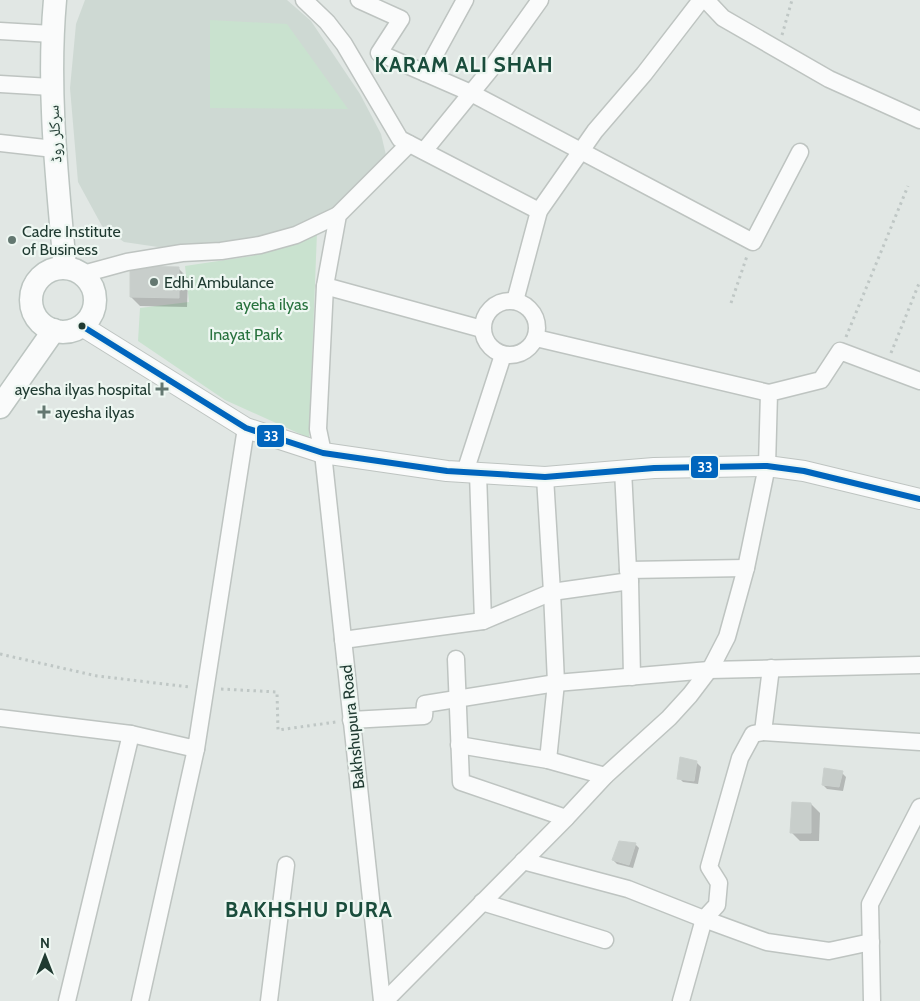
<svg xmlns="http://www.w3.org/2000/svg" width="920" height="1001" font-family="Cabin,'Noto Naskh Arabic',sans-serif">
<rect width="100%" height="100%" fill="#e1e7e4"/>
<path fill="#ced9d3" d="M85,0H287L311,21L360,94L381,134L386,155L341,202L309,222L266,239L216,246L158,247L124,242L102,226L78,182L70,88L76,24Z"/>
<g fill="#c9e2cf">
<path d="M210,20L287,24L348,109L210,108Z"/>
<path d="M317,232L309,438L225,400L138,341L140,308L189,302L185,266L252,256Z"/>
</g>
<g fill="#0003">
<path d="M179,269L188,278L187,307L140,306L131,297Z"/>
<path d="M696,762L701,767L698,784L683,782L679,778Z"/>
<path d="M842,773L846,777L843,791L827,789L823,785Z"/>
<path d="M811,804L820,813L819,841H800L791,832Z"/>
<path d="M635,844L639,848L633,868L617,864L613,860Z"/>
</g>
<g fill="#c8cecb" stroke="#cad0cd">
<path d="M130,266L179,267V298L130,297Z"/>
<path d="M680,757L697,761L694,781L677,779Z"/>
<path d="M824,768L843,771L839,787L822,785Z"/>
<path d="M792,802L811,803V833H790Z"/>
<path d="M619,841L636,843L629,865L612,860Z"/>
</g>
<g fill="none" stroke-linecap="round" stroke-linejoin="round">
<g stroke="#bec4c1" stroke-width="19">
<g id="minor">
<path d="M304,0L327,22L344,44L400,139L539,211"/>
<path d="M359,0L401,19L379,53L471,93L753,242L800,152"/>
<path d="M706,0L723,18L829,79L920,120"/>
<path d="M0,31L52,34"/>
<path d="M425,73L465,0"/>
<path d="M0,84L51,87"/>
<path d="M0,143L54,149"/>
<path d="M409,144L338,215L325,286L482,329"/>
<path d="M424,151L490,70L540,0"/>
<path d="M83,274L127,262L182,253L221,251L260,245L296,235L338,215"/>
<path d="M325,286L318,429L323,453L382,1001"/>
<circle cx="510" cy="328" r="27"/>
<path d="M515,301L539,211L595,131L644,74L701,0"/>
<path d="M536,338L769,393"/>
<path d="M623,470L628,570L630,581L632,677"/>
<path d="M465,472L503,355"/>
<path d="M478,473L483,621L552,592L630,581"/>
<path d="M628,570L746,568"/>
<path d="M343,640L483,621"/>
<path d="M456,659L461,782L566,818"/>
<path d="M771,668L763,732L920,742"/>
<path d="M0,718L131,734L196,749L246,428"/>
<path d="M351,720L424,716L425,704L556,683L709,670L920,665"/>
<path d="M459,745L548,760L556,683L552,592L545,477"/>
<path d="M548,760L605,776"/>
<path d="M523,861L628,889L704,919L767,942L829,951L871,942"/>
<path d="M482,902L605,940"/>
<path d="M67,1001L131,734"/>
<path d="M140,1001L196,749"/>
<path d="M269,1001L286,865"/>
<path d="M385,1001L566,818L605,776L669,718L690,695L712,666L727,637L746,568L767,466L769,393L821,380L840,351L920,381"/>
<path d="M681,1001L704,919L717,905L719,883L709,867L740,758L753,734L763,732"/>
<path d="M872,1001L870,904L920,807"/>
</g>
</g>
<g stroke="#bec4c1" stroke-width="22">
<path id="tertiary" d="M82,326L246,428L323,453L447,471L545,477L654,468L767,466L804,471L920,499"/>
</g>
<g stroke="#bcc5c1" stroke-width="25">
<g id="secondary">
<path d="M55,0C47,89 57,178 65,267"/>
<circle cx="63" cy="300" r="32"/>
<path d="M0,407L54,330"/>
</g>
</g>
<g stroke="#bfc7c5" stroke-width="3" stroke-dasharray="2.5 4" stroke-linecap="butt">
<path d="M782,35L792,0"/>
<path d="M731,303L747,256"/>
<path d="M846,337L908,186"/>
<path d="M891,353L920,281"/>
<path d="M0,654L97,676L190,687"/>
<path d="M221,689L277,692L278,730L336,722"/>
</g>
<use href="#minor" stroke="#fafbfb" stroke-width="16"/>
<use href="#tertiary" stroke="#fafbfb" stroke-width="20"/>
<use href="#secondary" stroke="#fafbfb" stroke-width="22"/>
<g stroke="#eef7f2" stroke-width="10">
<path id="bus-1" d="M82,326L246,428L323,453L447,471L545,477L654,468L767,466L804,471L920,499"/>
</g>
<use href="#bus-1" stroke="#0065bd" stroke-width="6"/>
</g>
<g fill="#637770" stroke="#eef7f2" stroke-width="2">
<circle cx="12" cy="240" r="5"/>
<circle cx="154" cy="282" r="5"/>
<path d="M159.5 381.5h5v5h5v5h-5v5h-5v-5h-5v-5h5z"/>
<path d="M41.5 404.5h5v5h5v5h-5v5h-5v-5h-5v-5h5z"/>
</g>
<circle fill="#1f3a31" stroke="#eef7f2" stroke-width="2" cx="82" cy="326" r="4.5"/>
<g text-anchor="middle" stroke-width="4.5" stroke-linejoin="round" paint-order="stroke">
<g font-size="16" fill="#1f3a31" stroke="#eef7f2">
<text transform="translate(54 134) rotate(-93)" y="6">سرکلر روڈ</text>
<text transform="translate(352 727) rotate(-96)" y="6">Bakhshupura Road</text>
</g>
<g font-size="16" fill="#1f3a31" stroke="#eef7f2" text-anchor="start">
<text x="22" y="237">Cadre Institute<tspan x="22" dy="18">of Business</tspan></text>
<text x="164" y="288">Edhi Ambulance</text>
<text x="151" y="395" text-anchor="end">ayesha ilyas hospital</text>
<text x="55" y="418">ayesha ilyas</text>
</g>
<g font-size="16" fill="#28723e" stroke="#eef7f2">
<text x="272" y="310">ayeha ilyas</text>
<text x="246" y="340">Inayat Park</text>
</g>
<g font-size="21" font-weight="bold" letter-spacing="1" fill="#1a4d3c" stroke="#eef7f2">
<text x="464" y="72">KARAM ALI SHAH</text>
<text x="309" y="917">BAKHSHU PURA</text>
</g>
</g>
<g stroke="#eef7f2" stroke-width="2">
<rect x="256" y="424" width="29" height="24" rx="5" fill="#0065bd"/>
<rect x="690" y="455" width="29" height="24" rx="5" fill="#0065bd"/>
</g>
<g font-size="14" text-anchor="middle" font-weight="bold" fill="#fff">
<text x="271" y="441">33</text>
<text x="705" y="472">33</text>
</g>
<g transform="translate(45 956)" stroke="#eef7f2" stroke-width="4" paint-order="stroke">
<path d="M0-4L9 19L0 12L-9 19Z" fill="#1f3a31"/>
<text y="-8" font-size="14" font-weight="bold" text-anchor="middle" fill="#1f3a31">N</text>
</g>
</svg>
